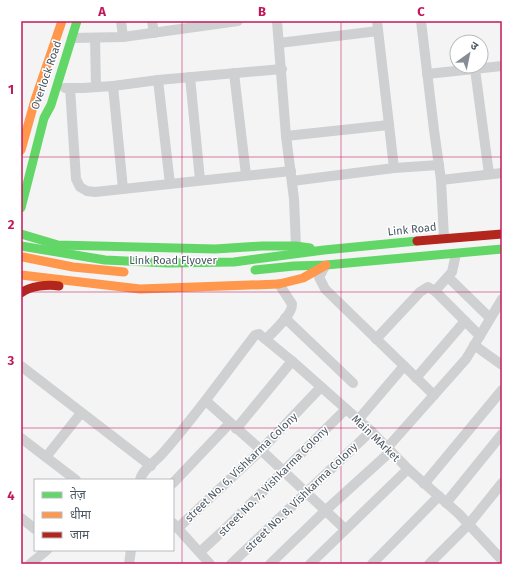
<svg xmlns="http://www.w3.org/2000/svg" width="523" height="585" font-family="'Fira Sans','Noto Sans Devanagari',sans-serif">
<rect width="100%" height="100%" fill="#f4f4f4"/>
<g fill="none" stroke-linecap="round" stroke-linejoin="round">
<g stroke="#ced0d2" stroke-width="10">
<path d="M121,21L123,37"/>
<path d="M152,21L154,33"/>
<path d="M277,21L286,136L294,199L296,246"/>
<path d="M377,21L394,168"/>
<path d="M421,21L434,130L441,180L444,238"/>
<path d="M72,38L123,37L238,21"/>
<path d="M95,38L96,87"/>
<path d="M279,43L378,31"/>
<path d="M475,69L489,174"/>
<path d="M234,73L246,175"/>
<path d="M427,74L502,66"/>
<path d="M190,77L200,180"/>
<path d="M158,80L170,184"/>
<path d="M113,86L123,189"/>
<path d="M65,88H83L113,86L158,80L282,69"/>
<path d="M70,88L76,179L80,187L87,191L95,192L291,171"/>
<path d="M286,136L389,125"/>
<path d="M441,180L502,173"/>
<path d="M292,181L394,168L439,165"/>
<path d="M325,266L319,277L325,289L434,395"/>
<path d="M448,277L490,318"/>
<path d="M435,291L452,272L456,254"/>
<path d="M285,318L353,383"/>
<path d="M266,339C273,332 293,314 292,304L279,284"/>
<path d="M376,339L420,292L428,287L435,291L480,336"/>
<path d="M474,345L502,365"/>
<path d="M21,366L151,466"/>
<path d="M416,378L465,321"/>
<path d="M206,401L261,450L345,529"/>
<path d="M358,420L404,366"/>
<path d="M236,429L292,361"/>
<path d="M21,438L76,480"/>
<path d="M387,448L466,359L502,299"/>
<path d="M46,457L81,413"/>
<path d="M140,480C142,470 155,462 162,454C195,417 224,375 255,335L259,334L292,361L371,431L408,469L459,514L502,560"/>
<path d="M173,483L230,423"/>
<path d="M424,484L502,390"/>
<path d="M446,503L502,434"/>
<path d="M21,518L35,529"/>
<path d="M173,523L210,564"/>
<path d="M178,528L261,450L321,387"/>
<path d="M200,552L226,528L346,409"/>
<path d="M30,564L47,550"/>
<path d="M129,564L131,550"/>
<path d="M231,564L371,431"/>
<path d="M270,564L326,510L390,452"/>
<path d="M310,564L408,469"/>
<path d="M372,564L439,496"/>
<path d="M429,564L469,524L502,483"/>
</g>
<g stroke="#63d668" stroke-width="9">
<path d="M21,208L44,118L51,105L77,21"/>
<path d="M21,234L58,245L215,249L262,246H296L310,248"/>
<path d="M21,246L105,260L168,263L234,262L324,250L417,241"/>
<path d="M255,270L294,266L326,265L502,249"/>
</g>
<g stroke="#ff974d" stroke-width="9">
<path d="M21,150L35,100L62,21"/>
<path d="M23,257L73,267L124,272"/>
<path d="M21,275L140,289L279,284L303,278L326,265"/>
</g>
<g stroke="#b3261e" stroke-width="9">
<path d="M417,241L502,234"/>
<path d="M21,293C30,286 48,284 59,286"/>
</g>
</g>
<path fill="none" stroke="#c2185b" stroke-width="1" stroke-opacity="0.55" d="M182,21V564M341,21V564M21,157H502M21,292H502M21,428H502"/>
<g text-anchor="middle" stroke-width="3" stroke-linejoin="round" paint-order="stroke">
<g font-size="11" fill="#4a5661" stroke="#fff">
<text transform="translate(46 75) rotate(-71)" y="4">Overlock Road</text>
<text transform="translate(412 229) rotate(-6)" y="4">Link Road</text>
<text x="173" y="264">Link Road Flyover</text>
<text transform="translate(376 438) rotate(44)" y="4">Main MArket</text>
<text transform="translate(241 467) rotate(-44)" y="4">street No. 6, Vishkarma Colony</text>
<text transform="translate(273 481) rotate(-45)" y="4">street No. 7, Vishkarma Colony</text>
<text transform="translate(301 497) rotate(-44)" y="4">street No. 8, Vishkarma Colony</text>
</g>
</g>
<rect width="523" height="585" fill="none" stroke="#ffffff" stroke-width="44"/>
<rect x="34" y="479" width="140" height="72" fill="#ffffff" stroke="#b7bbc0"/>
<rect x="42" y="492" width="20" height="6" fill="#63d668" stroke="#b7bbc0"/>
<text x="70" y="499" font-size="12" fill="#4a5661">तेज़</text>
<rect x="42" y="512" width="20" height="6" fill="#ff974d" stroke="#b7bbc0"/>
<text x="70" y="519" font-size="12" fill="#4a5661">धीमा</text>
<rect x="42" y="532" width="20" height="6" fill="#b3261e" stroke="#b7bbc0"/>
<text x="70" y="539" font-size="12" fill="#4a5661">जाम</text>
<g transform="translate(469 54) rotate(33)"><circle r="19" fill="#ffffff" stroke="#b7bbc0"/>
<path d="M0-3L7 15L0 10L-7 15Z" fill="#868d94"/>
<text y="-6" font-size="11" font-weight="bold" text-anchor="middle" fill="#4a5661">उ</text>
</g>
<rect x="22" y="22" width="479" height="541" fill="none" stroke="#c2185b" stroke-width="1.5"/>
<g font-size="13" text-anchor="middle" font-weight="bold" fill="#c2185b">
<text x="102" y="16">A</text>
<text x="262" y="16">B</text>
<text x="421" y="16">C</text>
<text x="11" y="94">1</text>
<text x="11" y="229">2</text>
<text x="11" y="365">3</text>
<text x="11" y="500">4</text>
</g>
</svg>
